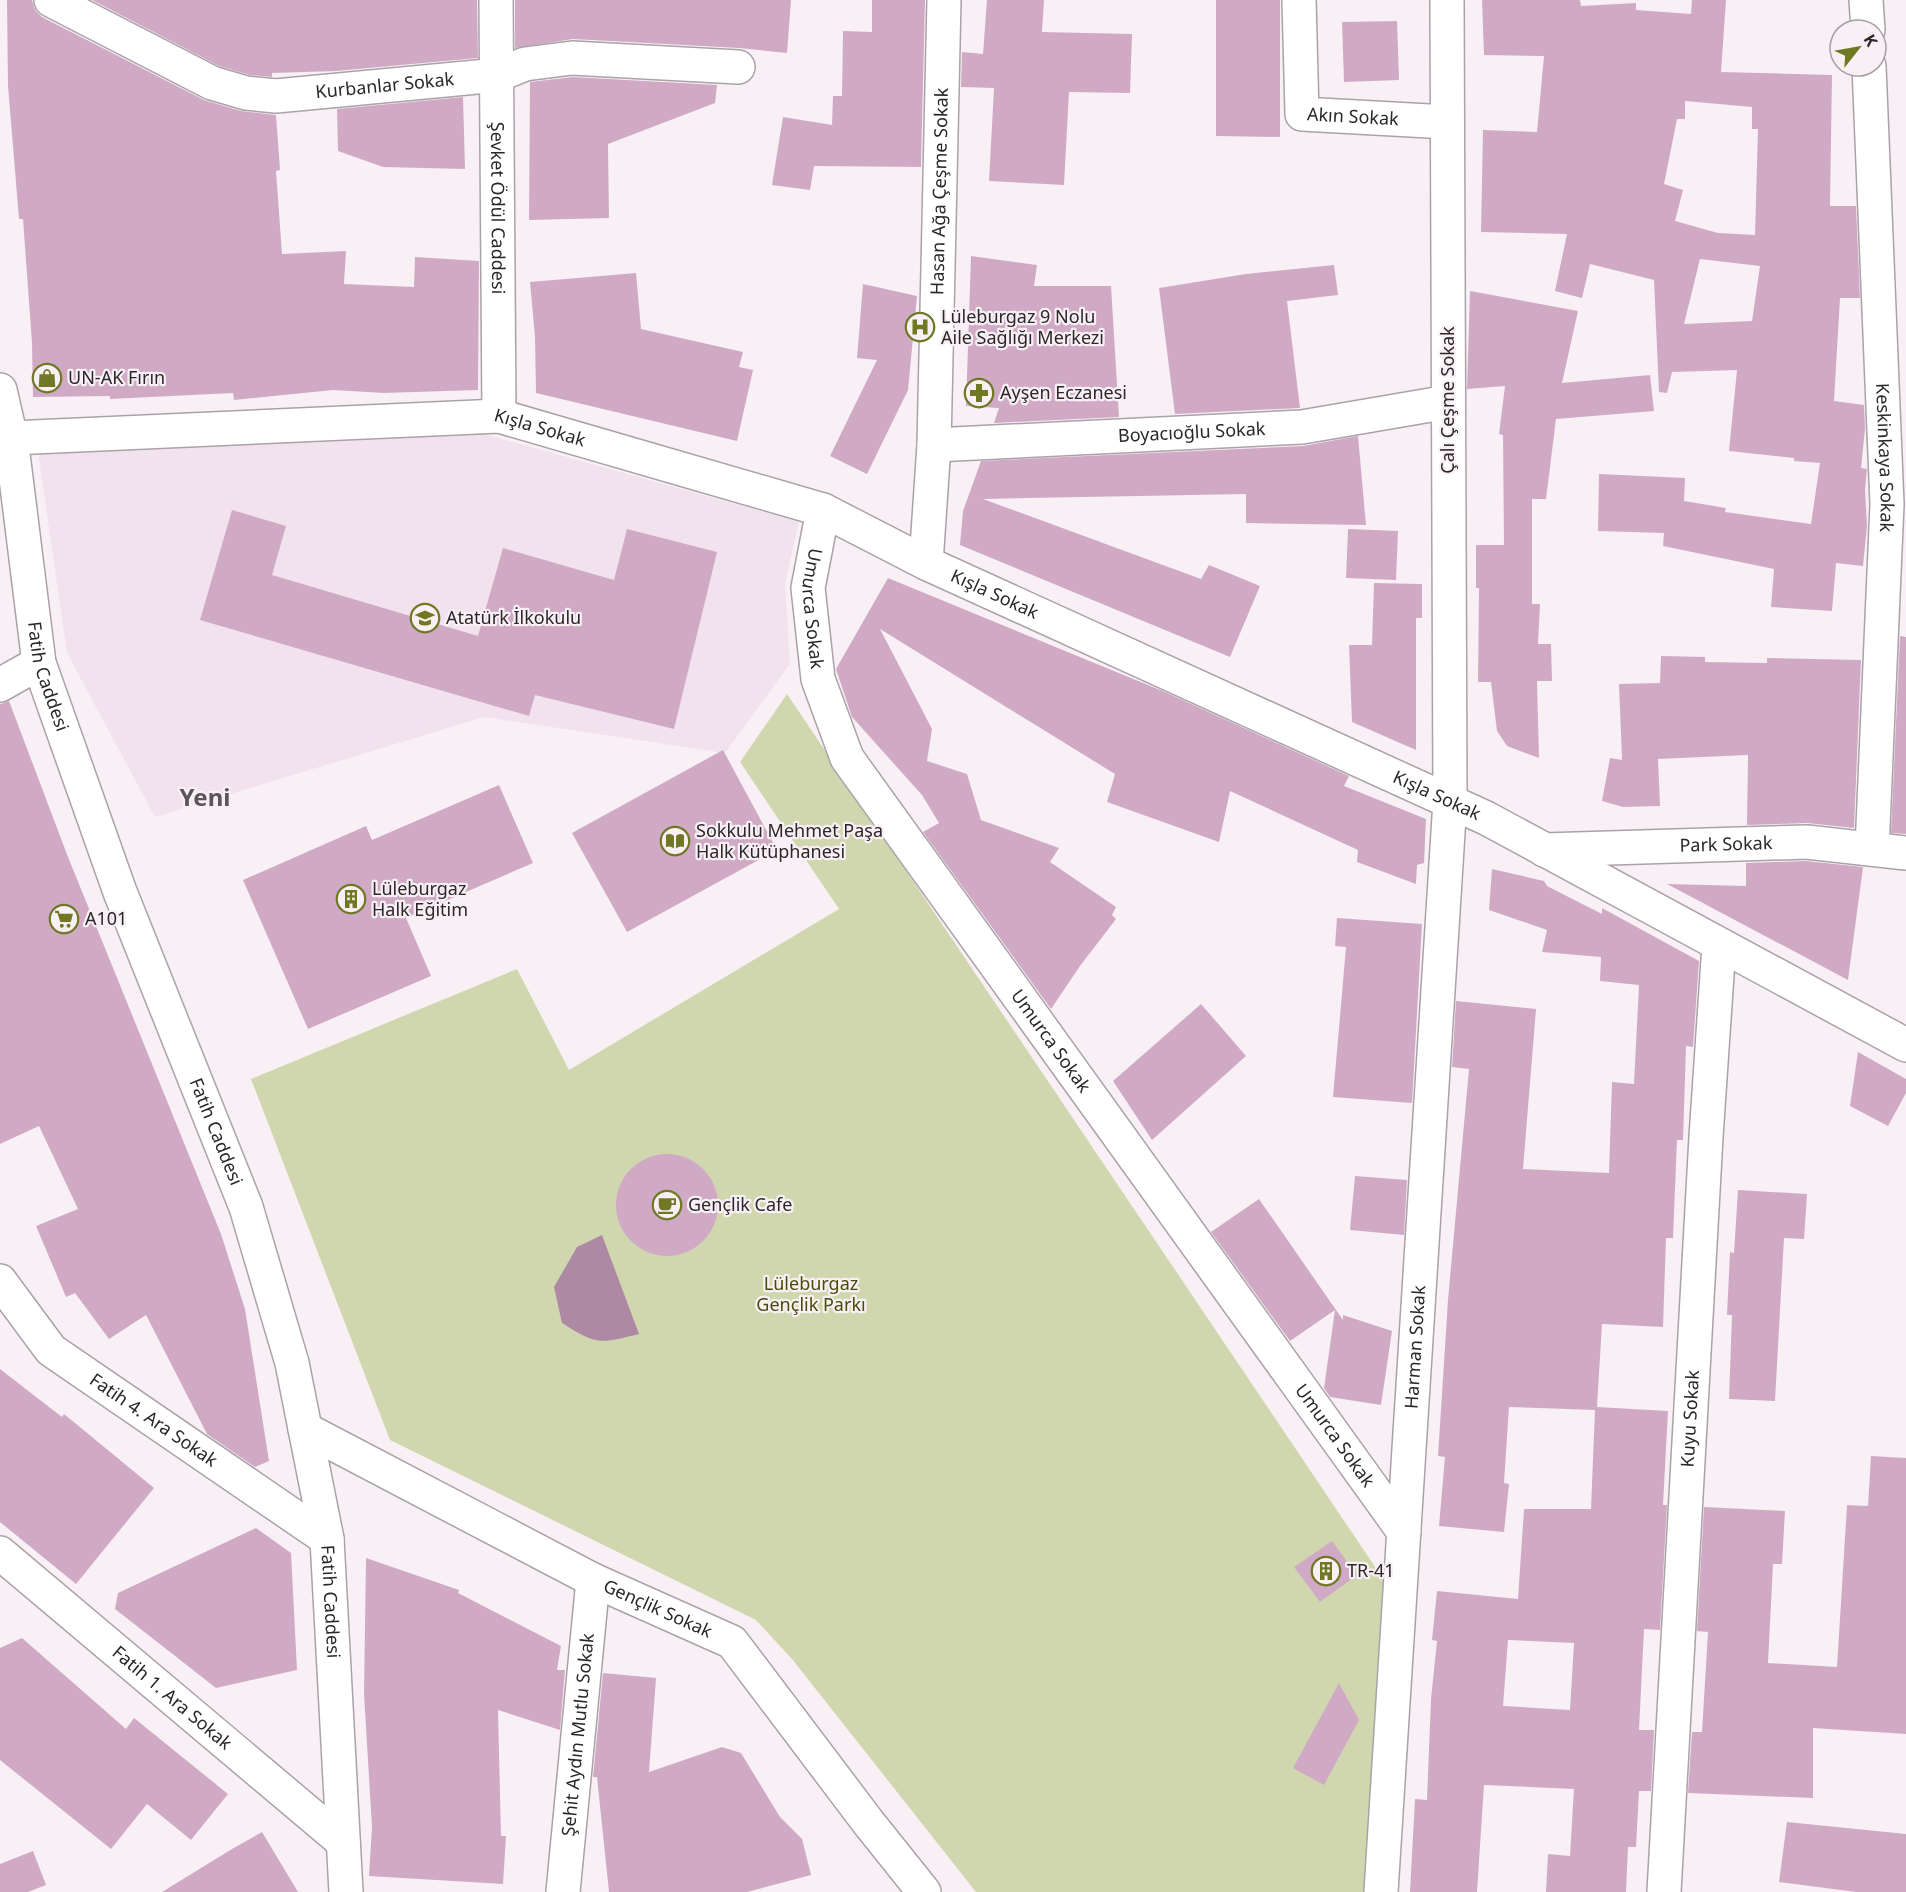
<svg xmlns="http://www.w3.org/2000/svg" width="1906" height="1892" font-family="'Noto Sans',sans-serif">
<rect width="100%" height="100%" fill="#f9f0f6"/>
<path fill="#f2e2ed" d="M463,428L799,522L785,583L790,664L725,753L484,717L155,817L67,653L38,452Z"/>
<path fill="#d0d7af" d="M787,694L1386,1583L1367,1892H976L792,1659L756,1620L390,1440L251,1079L517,969L569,1070L839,909L740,762Z"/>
<path fill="#ad89a4" d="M602,1235L639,1334C599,1344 597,1345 562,1323L554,1287L577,1247Z"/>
<g fill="#d0aac5" fill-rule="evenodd">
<path d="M7,0H32L35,10L42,17L204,100L241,111L276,115L280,170L276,171L282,254L346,251L344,284L414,287L415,257L479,261L478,390L384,393L333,390L234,400L233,393L110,399V396L33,397L32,343L23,219H19L8,86Z"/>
<path d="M92,0H477L478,58L336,71L272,73V77L250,75L219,66Z"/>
<path d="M515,0H791L787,53L739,48L573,39L515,48Z"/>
<path d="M872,0H925L921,167L814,166L810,190L772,185L783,117L832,125L833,96H842L843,31L872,32Z"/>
<path d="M987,0H1044L1042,32L1132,34L1130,93L1069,92L1064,185L989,181L994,88L961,87L962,52L983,54Z"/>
<path d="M1216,0H1280V137L1216,136Z"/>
<path d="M1482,0H1580L1581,6L1636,3V10L1691,14L1692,0H1726L1721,72L1832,75L1830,206H1856L1860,298H1840L1834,401L1864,405L1865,429L1861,468L1867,469L1865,490L1867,526L1863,566L1836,563L1832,611L1771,607L1774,569L1663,546L1664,533L1598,531L1599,474L1685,478L1684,501L1726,508L1725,512L1811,524L1820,463L1794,461V458L1729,451L1737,370L1672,372L1667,393L1659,392L1654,280L1590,264L1582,298L1555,291L1567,234L1481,232L1483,130L1537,132L1544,56L1484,55ZM1685,101L1752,107V129H1758L1755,235L1718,233L1675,221L1683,190L1664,184L1677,119H1685ZM1700,259L1760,266L1752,321L1684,324Z"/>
<path d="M1397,21L1399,80L1344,82L1342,22Z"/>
<path d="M573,77L717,85L715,103L608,144L609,218L529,220L530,82Z"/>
<path d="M463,97L465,169L383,167L338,151L337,109Z"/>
<path d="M971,256L1037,265L1034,286H1111L1119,417L994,423L999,408L966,406Z"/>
<path d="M1334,265L1338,295L1287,301L1300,408L1175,414L1159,288L1246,274Z"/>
<path d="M636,273L641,329L743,352L739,367L753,370L737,441L536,393L535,337L530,282Z"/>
<path d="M863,284L917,296L908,390L867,474L830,456L877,360L857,358Z"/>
<path d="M1470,291L1578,311L1562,383L1650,375L1654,411L1556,419L1546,499H1532V604H1540L1538,644H1551L1552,681H1537L1539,758L1507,746L1497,731L1491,682H1478L1479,588H1476V545H1504L1503,435L1499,434L1505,386L1467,389Z"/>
<path d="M1358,436L1366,525L1246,523V494L983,499L1201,579L1209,565L1260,586L1230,657L960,545L963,511L981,461L1303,446Z"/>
<path d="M232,510L286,526L272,575L478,636L503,548L614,580L627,529L717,552L674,729L535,695L529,716L200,620Z"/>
<path d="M1348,529L1398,531L1396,580L1346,578Z"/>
<path d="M888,578L1165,692L1349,776L1344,786L1426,819L1424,863L1417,865L1416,884L1357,862L1358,850L1230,791L1219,842L1107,802L1115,774L880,629L932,729L927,761L967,774L981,820L1059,848L1050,862L1116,907L1112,915L1116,919L1080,966L1051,1009L923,832L939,823L922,795L852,717L836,669Z"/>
<path d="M1374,583L1422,584V618H1416V750L1352,722L1349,645H1372Z"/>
<path d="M1900,636L1906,637V834L1891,833Z"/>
<path d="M1661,656L1705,657V662L1767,663V658L1861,660L1854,828L1807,823L1747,825L1748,755L1658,759L1660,806L1623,807L1602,801L1610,758L1622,760L1619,684L1660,683Z"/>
<path d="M9,701L68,857L221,1234L245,1309L269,1461L255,1467L207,1434L146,1315L109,1339L75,1293L66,1297L36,1226L78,1209L39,1126L0,1144V704Z"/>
<path d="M723,750L777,850L627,932L572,833Z"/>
<path d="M499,785L533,863L406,918L431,976L308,1029L243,880L366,826L372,840Z"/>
<path d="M1806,861L1863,867L1848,980L1667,884L1746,886V863Z"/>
<path d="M1492,869L1544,881L1547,886L1602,914V908L1699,961L1693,1047L1686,1046L1683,1140H1677L1673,1238H1666L1663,1327L1602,1324L1597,1407L1668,1411L1663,1505H1667L1660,1630L1644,1629L1639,1730H1654L1651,1791H1639L1636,1847H1628L1626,1892H1546L1548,1854L1570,1856L1574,1789L1484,1785L1477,1892H1410L1415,1799L1427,1800L1431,1699L1437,1641L1432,1640L1437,1591L1518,1599L1524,1509H1591L1595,1410L1509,1407L1504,1483L1509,1484L1504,1532L1439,1526L1445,1457L1438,1456L1448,1300L1469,1069L1452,1067L1456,1001L1536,1009L1523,1169L1609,1173L1612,1082L1634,1084L1639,985L1600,981L1601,957L1542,952L1547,930L1489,910ZM1508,1640L1574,1643L1570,1710L1503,1706Z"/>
<path d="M1337,918L1422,924L1412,1103L1333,1097L1346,947L1335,946Z"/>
<path d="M1201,1004L1246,1056L1152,1140L1113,1081Z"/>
<path d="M1858,1052L1906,1079V1093L1888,1126L1850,1106Z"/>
<circle cx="667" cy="1205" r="51"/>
<path d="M1355,1176L1407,1180L1404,1235L1350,1230Z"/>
<path d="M1738,1190L1807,1194L1804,1239L1784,1238L1775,1401L1729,1399L1732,1315H1727L1730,1252L1734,1253Z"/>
<path d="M1259,1199L1343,1320V1315L1392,1331L1381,1405L1330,1397L1324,1388L1335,1310L1290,1341L1211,1232Z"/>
<path d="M0,1369L62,1417L64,1414L154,1488L76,1584L0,1522Z"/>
<path d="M1871,1456L1906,1458V1734L1813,1728V1798L1688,1793L1692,1732H1702L1708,1632L1697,1631L1704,1507L1785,1511L1782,1564H1773L1768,1663L1837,1667L1847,1505L1868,1506Z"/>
<path d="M256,1528L291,1553L297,1670L216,1688L115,1609L118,1593Z"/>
<path d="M1332,1541L1357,1575L1320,1602L1294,1567Z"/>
<path d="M366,1558L459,1590L458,1593L561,1646L557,1670H565L560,1730L498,1710L501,1836H506L503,1884L369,1876L372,1827L364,1694Z"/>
<path d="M22,1638L126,1729L134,1718L228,1794L191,1840L147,1804L111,1849L0,1760V1648Z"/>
<path d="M603,1673L656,1678L649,1772L722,1747L741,1753L780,1817L802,1839L811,1875L747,1892H609L597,1777H593Z"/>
<path d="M1339,1683L1359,1720L1324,1785L1293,1768Z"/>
<path d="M1787,1822L1906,1834V1892H1856L1779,1882Z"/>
<path d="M262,1832L298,1892H162L232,1849Z"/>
<path d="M33,1851L46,1885L28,1892H0V1864Z"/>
</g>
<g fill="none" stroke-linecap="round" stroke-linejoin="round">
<g stroke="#aaa2a7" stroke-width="36">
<g id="minor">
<path id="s1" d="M51,0L212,83L246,93L276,96L498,75L525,64L572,58L738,67"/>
<path id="s2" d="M1299,0L1302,114L1447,122"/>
<path d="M1866,0L1868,30"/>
<path id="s3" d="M1869,66L1887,504L1872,849"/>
<path id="s4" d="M934,445L1302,427L1448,402"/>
<path id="s5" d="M823,510L808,588L818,679L847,758L1404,1532"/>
<path id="s6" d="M926,563L934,445L944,0"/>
<path d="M0,685L39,663"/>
<path id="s7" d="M1544,850L1807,842L1906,853"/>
<path id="s8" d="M0,1281L51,1350L327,1539"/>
<path id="s9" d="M305,1429L593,1580L732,1642L868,1822L924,1892"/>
<path id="s10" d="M0,1553L343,1842"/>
<path id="s11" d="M563,1892L593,1580"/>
<path id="s12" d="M1381,1892L1450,801L1447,0"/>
<path id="s13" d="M1664,1892L1706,1137L1719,945"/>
</g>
</g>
<g stroke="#aaa2a7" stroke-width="36">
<g id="tertiary">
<path id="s14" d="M496,0L499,416"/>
<path id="s15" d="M11,438L499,416L823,510L926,563L1486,818L1906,1045"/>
</g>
</g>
<g stroke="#aaa2a7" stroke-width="36">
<g id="secondary">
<path id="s16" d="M0,390L11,438L39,663L120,892L246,1207L292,1363L327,1539L346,1892"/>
</g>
</g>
<use href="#minor" stroke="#fff" stroke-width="33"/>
<use href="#tertiary" stroke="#fff" stroke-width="33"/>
<use href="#secondary" stroke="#fff" stroke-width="33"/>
</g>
<defs>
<g id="hospital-ring" transform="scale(1.5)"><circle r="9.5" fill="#f9f0f6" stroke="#6f7924" stroke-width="1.5"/><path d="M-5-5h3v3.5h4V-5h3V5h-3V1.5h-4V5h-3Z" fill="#6f7924"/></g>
<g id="shop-ring" transform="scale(1.5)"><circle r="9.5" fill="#f9f0f6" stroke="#6f7924" stroke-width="1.5"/><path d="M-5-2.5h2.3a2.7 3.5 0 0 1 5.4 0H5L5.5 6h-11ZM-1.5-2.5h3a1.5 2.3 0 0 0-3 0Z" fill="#6f7924"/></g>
<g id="pharmacy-ring" transform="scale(1.5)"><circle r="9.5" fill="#f9f0f6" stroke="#6f7924" stroke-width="1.5"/><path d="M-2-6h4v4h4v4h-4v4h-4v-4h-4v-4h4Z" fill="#6f7924"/></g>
<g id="school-ring" transform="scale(1.5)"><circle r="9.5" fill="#f9f0f6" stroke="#6f7924" stroke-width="1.5"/><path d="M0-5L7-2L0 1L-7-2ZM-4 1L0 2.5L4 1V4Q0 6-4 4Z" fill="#6f7924"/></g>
<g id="library-ring" transform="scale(1.5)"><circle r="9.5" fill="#f9f0f6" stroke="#6f7924" stroke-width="1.5"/><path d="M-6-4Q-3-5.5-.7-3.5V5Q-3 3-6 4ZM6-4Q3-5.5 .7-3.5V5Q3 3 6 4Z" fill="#6f7924"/></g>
<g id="building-ring" transform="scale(1.5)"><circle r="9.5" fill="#f9f0f6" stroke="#6f7924" stroke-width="1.5"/><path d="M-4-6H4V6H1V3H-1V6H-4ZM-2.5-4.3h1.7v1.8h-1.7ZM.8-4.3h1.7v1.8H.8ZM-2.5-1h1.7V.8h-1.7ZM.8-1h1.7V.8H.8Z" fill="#6f7924"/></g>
<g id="supermarket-ring" transform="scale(1.5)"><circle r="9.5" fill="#f9f0f6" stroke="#6f7924" stroke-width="1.5"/><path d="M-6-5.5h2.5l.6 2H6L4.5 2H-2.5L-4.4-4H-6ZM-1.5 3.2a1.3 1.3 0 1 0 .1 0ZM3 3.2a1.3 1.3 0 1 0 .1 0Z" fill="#6f7924"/></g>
<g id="cafe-ring" transform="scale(1.5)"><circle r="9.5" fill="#f9f0f6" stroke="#6f7924" stroke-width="1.5"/><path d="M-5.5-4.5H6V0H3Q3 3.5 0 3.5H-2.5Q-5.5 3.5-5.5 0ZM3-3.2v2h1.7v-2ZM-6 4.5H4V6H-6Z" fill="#6f7924"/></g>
</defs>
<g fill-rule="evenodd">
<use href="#hospital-ring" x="920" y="327"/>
<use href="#shop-ring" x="47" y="378"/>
<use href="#pharmacy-ring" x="979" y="393"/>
<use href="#school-ring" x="425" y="618"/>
<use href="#library-ring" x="675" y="841"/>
<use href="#building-ring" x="351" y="899"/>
<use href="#supermarket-ring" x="64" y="919"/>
<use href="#cafe-ring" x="667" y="1205"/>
<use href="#building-ring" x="1326" y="1571"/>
</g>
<g text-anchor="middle" stroke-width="4.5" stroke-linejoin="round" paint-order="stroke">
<g font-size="18" fill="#2a2729" stroke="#f9f0f6">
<text dy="6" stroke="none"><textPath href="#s1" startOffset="356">Kurbanlar Sokak</textPath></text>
<text dy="6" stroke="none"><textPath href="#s2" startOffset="165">Akın Sokak</textPath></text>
<text dy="6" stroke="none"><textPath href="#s6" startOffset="372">Hasan Ağa Çeşme Sokak</textPath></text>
<text dy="6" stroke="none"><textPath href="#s14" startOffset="208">Şevket Ödül Caddesi</textPath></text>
<text transform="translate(1448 400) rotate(-90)" y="6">Çalı Çeşme Sokak</text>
<text dy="6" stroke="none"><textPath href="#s15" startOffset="531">Kışla Sokak</textPath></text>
<text dy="6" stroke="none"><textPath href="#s4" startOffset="258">Boyacıoğlu Sokak</textPath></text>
<text dy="6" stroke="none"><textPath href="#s3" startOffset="392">Keskinkaya Sokak</textPath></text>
<text dy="6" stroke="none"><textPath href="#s15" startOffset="1017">Kışla Sokak</textPath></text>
<text dy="6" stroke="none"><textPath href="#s5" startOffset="100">Umurca Sokak</textPath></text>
<text dy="6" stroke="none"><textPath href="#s16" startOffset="291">Fatih Caddesi</textPath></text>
<text dy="6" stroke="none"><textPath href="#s15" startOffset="1503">Kışla Sokak</textPath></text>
<text dy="6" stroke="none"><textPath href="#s7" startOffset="182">Park Sokak</textPath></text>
<text dy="6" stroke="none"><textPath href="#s5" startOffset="604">Umurca Sokak</textPath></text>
<text dy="6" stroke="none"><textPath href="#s16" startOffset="777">Fatih Caddesi</textPath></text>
<text dy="6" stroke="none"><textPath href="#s12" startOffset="546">Harman Sokak</textPath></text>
<text dy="6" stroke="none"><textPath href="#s13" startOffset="474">Kuyu Sokak</textPath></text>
<text dy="6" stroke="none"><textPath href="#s8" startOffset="210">Fatih 4. Ara Sokak</textPath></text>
<text dy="6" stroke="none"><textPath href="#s5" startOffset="1090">Umurca Sokak</textPath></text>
<text dy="6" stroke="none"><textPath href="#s16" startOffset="1263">Fatih Caddesi</textPath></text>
<text dy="6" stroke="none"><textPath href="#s9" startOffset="396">Gençlik Sokak</textPath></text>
<text dy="6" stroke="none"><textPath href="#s10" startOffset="225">Fatih 1. Ara Sokak</textPath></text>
<text dy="6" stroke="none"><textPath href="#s11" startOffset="158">Şehit Aydın Mutlu Sokak</textPath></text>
</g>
<g font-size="18" fill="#2a2729" stroke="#f9f0f6" text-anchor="start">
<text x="941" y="323">Lüleburgaz 9 Nolu<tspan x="941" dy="21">Aile Sağlığı Merkezi</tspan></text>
<text x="68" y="384">UN-AK Fırın</text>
<text x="1000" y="399">Ayşen Eczanesi</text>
<text x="446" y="624">Atatürk İlkokulu</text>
<text x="696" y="837">Sokkulu Mehmet Paşa<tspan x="696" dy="21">Halk Kütüphanesi</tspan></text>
<text x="372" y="895">Lüleburgaz<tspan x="372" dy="21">Halk Eğitim</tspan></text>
<text x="85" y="925">A101</text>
<text x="688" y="1211">Gençlik Cafe</text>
<text x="1347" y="1577">TR-41</text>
</g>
<g font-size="18" fill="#464d08" stroke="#f9f0f6">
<text x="811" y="1290">Lüleburgaz<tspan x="811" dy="21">Gençlik Parkı</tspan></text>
</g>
<g font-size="24" font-weight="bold" fill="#5b5459" stroke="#f9f0f6">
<text x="205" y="806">Yeni</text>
</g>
</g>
<g transform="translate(1858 48) rotate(59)"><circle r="28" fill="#f9f0f6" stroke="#a6a0a4" stroke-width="1.5"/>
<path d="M0-4.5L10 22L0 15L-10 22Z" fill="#6f7924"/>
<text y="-9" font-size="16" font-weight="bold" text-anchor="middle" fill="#2a2729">K</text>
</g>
</svg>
